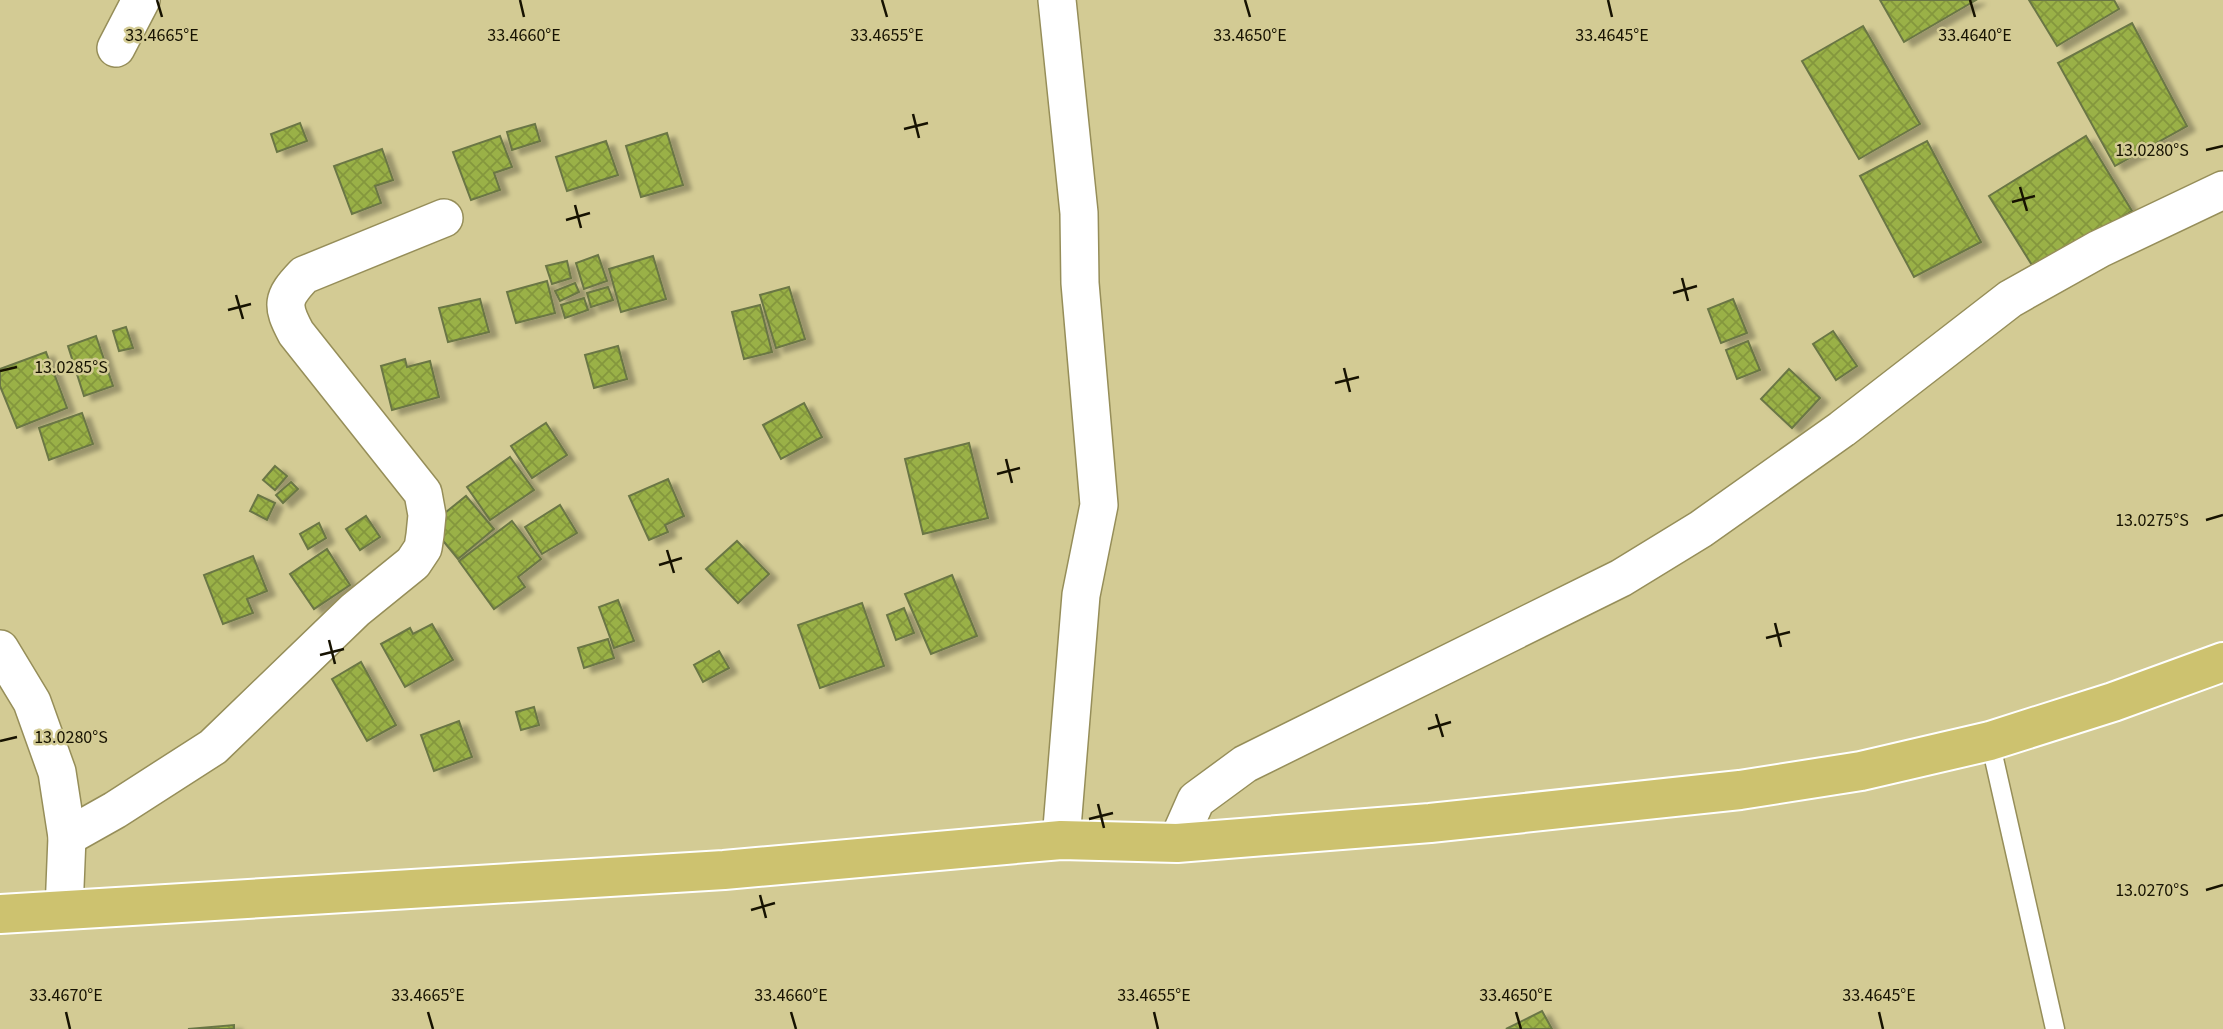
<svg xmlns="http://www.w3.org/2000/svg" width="2223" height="1029" font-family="'Source Sans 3',sans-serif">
<defs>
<pattern id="building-cross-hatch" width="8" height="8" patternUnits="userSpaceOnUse" patternTransform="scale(1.75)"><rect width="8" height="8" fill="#9ab146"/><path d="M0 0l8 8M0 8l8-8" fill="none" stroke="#84973c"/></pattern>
<filter id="shadow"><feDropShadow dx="8" dy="4.5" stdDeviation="2" flood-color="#0004"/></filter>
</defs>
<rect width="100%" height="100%" fill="#d3cb94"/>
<g fill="url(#building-cross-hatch)" stroke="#6a7645" stroke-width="2" filter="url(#shadow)">
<path d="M1880,0H1976L1904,42Z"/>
<path d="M2029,0H2114L2119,9L2057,46Z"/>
<path d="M2132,23L2187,126L2115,166L2058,63Z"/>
<path d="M1863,26L1920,124L1859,159L1802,61Z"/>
<path d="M300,123L307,141L277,152L271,134Z"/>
<path d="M535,124L540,141L512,150L507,132Z"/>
<path d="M667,133L683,185L641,197L626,146Z"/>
<path d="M500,136L512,167L494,173L500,190L471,200L453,152Z"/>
<path d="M2086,136L2132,211L2035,270L1989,196Z"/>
<path d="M606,141L618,175L567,191L556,157Z"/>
<path d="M1927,141L1981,242L1914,277L1860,176Z"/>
<path d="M382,149L393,180L375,186L381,203L352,214L334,166Z"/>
<path d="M598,255L607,281L584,289L576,263Z"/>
<path d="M653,256L666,299L621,312L609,269Z"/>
<path d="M567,261L571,278L552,284L546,266Z"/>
<path d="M547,281L555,313L516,323L507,292Z"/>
<path d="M575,283L579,292L560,301L555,291Z"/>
<path d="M608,287L613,300L591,307L587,293Z"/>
<path d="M789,287L805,339L776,348L760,295Z"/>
<path d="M584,298L588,310L565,318L561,305Z"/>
<path d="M480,299L489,332L448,342L439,308Z"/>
<path d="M1733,299L1747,333L1721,343L1708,309Z"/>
<path d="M760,305L772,352L744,359L732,312Z"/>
<path d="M126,327L133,348L119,351L113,331Z"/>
<path d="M1833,331L1857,366L1836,380L1813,344Z"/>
<path d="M96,336L113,386L84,396L68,346Z"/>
<path d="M1748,341L1760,370L1737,379L1726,350Z"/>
<path d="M618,346L627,379L594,388L585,355Z"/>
<path d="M46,352L67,408L17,428L0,386V369Z"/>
<path d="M405,359L407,367L430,361L439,397L392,410L381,366Z"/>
<path d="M1789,369L1820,398L1792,428L1761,399Z"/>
<path d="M804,403L822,437L781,459L763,425Z"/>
<path d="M82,413L93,444L49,460L39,428Z"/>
<path d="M546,423L567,455L532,478L511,446Z"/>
<path d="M969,443L988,518L923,534L905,459Z"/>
<path d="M510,457L534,490L490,520L467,487Z"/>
<path d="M275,466L287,476L275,490L263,480Z"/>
<path d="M668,479L684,516L665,525L668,532L649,540L629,496Z"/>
<path d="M291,482L298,489L283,503L276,495Z"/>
<path d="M258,495L275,503L267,520L250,511Z"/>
<path d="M466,496L494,529L458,559L430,525Z"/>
<path d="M560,505L577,533L542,554L525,527Z"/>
<path d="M366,516L380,537L360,550L346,529Z"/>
<path d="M512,521L541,559L518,577L525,587L494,609L459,561Z"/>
<path d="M319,523L326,538L308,549L300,534Z"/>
<path d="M737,541L769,574L738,603L706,569Z"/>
<path d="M327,549L350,585L314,609L290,574Z"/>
<path d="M253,556L267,591L247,599L253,613L223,624L204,575Z"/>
<path d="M952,575L977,636L931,654L905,594Z"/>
<path d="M618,600L634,641L614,648L599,607Z"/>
<path d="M862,603L884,666L820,688L798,625Z"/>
<path d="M904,608L914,633L896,640L887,615Z"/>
<path d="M432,624L453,660L405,687L381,644L410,628L413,634Z"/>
<path d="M608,639L614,658L584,668L578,648Z"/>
<path d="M719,651L729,668L703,682L694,665Z"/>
<path d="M361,662L396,725L367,741L332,679Z"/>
<path d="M534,707L539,725L521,730L516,712Z"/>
<path d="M459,721L472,757L434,771L421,735Z"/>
<path d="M1542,1011L1552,1029H1506Z"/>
<path d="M234,1025V1029H188Z"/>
</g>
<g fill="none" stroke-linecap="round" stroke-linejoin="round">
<g stroke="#968e59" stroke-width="21">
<path id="lane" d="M1990,741L2055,1029"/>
</g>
<g stroke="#968e59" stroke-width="40">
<g id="street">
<path d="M1057,0L1079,213L1080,283L1099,505L1081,595L1061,840"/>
<path d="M116,48L141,0"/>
<path d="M0,649L32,702L57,772L67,837L64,911"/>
<path d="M67,837L115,810L213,747L355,610L413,563L423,548L425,535L427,515L423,493L296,333C281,305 282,298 304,275L444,218"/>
<path d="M1177,843L1196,800L1245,764L1621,578L1701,529L1842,429L2010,299L2099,249L2223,190"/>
</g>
</g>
<g stroke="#fff" stroke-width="42">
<path id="primary" d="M0,914L724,870L1061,840L1177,843L1430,823L1740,790L1861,771L1990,741L2113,702L2223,662"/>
</g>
<use href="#lane" stroke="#fff" stroke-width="18"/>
<use href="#street" stroke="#fff" stroke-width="37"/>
<use href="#primary" stroke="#cdc26f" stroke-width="38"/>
</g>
<path fill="none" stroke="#161201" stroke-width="2.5" d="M157,0L162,17M520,0L524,17M882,0L887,17M1245,0L1250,17M1608,0L1612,17M1970,0L1975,17M913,114L919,138M904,129L928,123M2206,150L2223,146M2020,187L2027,211M2012,202L2035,196M575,205L581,228M566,220L590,213M1682,278L1688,301M1673,293L1697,286M236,295L243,319M228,310L251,304M1344,368L1350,392M0,371L17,367M1335,383L1359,377M1006,459L1012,483M997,474L1020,468M2206,520L2223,515M667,550L674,573M659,565L682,558M1775,623L1781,647M1766,638L1790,632M329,640L335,664M320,655L344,649M1436,714L1443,737M1428,729L1451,722M0,741L17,737M1098,804L1104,828M1089,819L1113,813M2206,890L2223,885M760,895L766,918M751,910L775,903M66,1012L70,1029M428,1012L433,1029M791,1012L796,1029M1154,1012L1158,1029M1516,1012L1521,1029M1879,1012L1883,1029"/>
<g font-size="18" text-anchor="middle" fill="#161201" stroke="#d3cb94" stroke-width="5" stroke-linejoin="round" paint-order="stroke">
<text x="162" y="41">33.4665°E</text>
<text x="524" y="41">33.4660°E</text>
<text x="887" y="41">33.4655°E</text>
<text x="1250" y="41">33.4650°E</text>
<text x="1612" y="41">33.4645°E</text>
<text x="1975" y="41">33.4640°E</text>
<text x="2152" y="156">13.0280°S</text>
<text x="71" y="373">13.0285°S</text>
<text x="2152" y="526">13.0275°S</text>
<text x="71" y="743">13.0280°S</text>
<text x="2152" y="896">13.0270°S</text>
<text x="66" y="1001">33.4670°E</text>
<text x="428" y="1001">33.4665°E</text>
<text x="791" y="1001">33.4660°E</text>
<text x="1154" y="1001">33.4655°E</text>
<text x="1516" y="1001">33.4650°E</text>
<text x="1879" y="1001">33.4645°E</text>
</g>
</svg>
